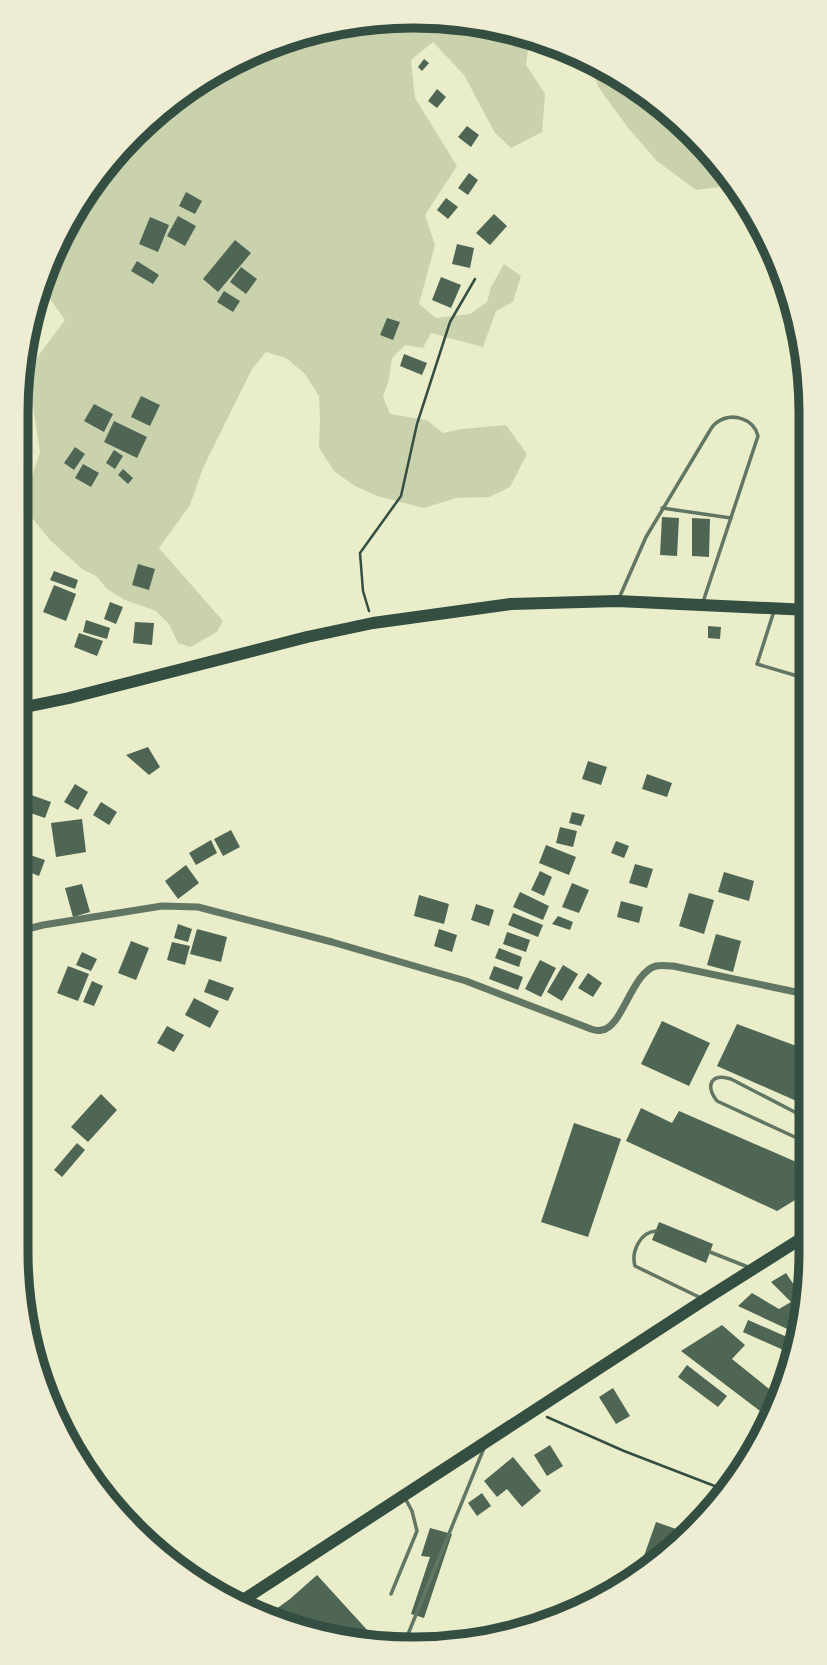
<svg xmlns="http://www.w3.org/2000/svg" width="827" height="1665" font-family="Merriweather,serif">
<rect width="100%" height="100%" fill="#e9edc9"/>
<g fill="#cad2ad">
<path d="M439,17L529,41L526,65L545,94L542,132L511,148L495,133L464,75L433,42L411,60L415,98L457,166L425,215L435,245L419,304L436,318L470,314L487,302L491,287L504,264L521,276L513,302L496,311L483,347L431,333L423,348L405,345L392,358L389,379L383,397L390,414L427,420L443,433L462,429L506,425L527,454L510,487L489,497L456,498L424,508L377,496L355,486L335,472L319,448L320,418L319,396L305,374L286,358L266,352L252,369L203,468L190,505L159,548L223,621L217,632L190,647L178,643L169,624L156,611L125,600L107,589L96,576L82,569L50,540L29,514L27,492L40,452L33,406V363L65,320L43,289L57,238L151,115L285,37Z"/>
<path d="M587,56L656,98L729,172L737,185L696,190L657,161L629,129L599,88Z"/>
</g>
<g fill="#4f6655">
<path d="M424,59L429,63L422,71L418,67Z"/>
<path d="M437,89L446,97L437,108L428,101Z"/>
<path d="M467,126L479,135L471,147L458,137Z"/>
<path d="M469,173L478,180L468,195L458,188Z"/>
<path d="M186,192L202,201L195,214L179,206Z"/>
<path d="M446,198L458,207L448,219L437,210Z"/>
<path d="M494,214L507,226L490,245L476,233Z"/>
<path d="M178,216L196,226L185,246L167,236Z"/>
<path d="M150,217L169,225L158,252L139,244Z"/>
<path d="M235,240L251,253L218,292L203,279Z"/>
<path d="M457,244L474,248L470,268L452,264Z"/>
<path d="M137,261L159,275L153,284L131,271Z"/>
<path d="M241,267L257,279L246,294L230,282Z"/>
<path d="M441,277L461,285L451,308L432,300Z"/>
<path d="M224,291L240,301L233,312L217,302Z"/>
<path d="M387,318L400,322L393,340L380,335Z"/>
<path d="M404,354L427,363L422,375L400,366Z"/>
<path d="M141,396L160,405L150,426L131,417Z"/>
<path d="M94,404L113,414L104,432L84,421Z"/>
<path d="M114,421L147,437L137,458L104,442Z"/>
<path d="M75,447L85,454L74,470L64,463Z"/>
<path d="M114,450L123,456L115,469L106,463Z"/>
<path d="M83,464L99,473L91,487L75,478Z"/>
<path d="M123,469L133,478L128,484L118,475Z"/>
<path d="M662,517L679,518L677,556L660,555Z"/>
<path d="M692,518L710,519L709,557L692,556Z"/>
<path d="M138,564L155,569L149,590L132,585Z"/>
<path d="M54,571L78,580L75,589L50,580Z"/>
<path d="M54,585L76,594L66,621L43,612Z"/>
<path d="M110,602L123,607L116,624L104,619Z"/>
<path d="M86,620L110,628L107,639L83,632Z"/>
<path d="M135,622L154,623L152,645L133,643Z"/>
<path d="M708,626L721,627L720,639L708,638Z"/>
<path d="M79,633L103,641L97,656L74,647Z"/>
<path d="M148,747L160,767L149,775L126,755Z"/>
<path d="M588,761L607,767L601,785L582,779Z"/>
<path d="M647,774L672,783L667,797L642,789Z"/>
<path d="M75,784L88,792L78,810L64,802Z"/>
<path d="M20,791L51,802L45,818L16,808V801Z"/>
<path d="M101,802L117,812L109,825L93,815Z"/>
<path d="M572,812L585,815L581,826L569,823Z"/>
<path d="M16,819L30,824L23,847L16,845Z"/>
<path d="M82,819L86,852L56,857L51,823Z"/>
<path d="M560,827L577,831L573,847L556,843Z"/>
<path d="M231,830L240,847L223,856L214,839Z"/>
<path d="M211,840L217,853L196,865L189,853Z"/>
<path d="M616,841L629,846L624,858L611,853Z"/>
<path d="M546,845L576,857L569,875L539,863Z"/>
<path d="M16,851L23,854L16,871Z"/>
<path d="M27,854L45,860L39,876L22,869Z"/>
<path d="M635,864L653,869L647,888L629,883Z"/>
<path d="M186,865L199,883L178,899L165,881Z"/>
<path d="M540,871L552,877L544,896L531,890Z"/>
<path d="M724,872L754,881L749,901L718,892Z"/>
<path d="M572,883L589,890L579,913L562,907Z"/>
<path d="M82,884L90,912L73,917L65,888Z"/>
<path d="M520,892L549,906L543,920L513,907Z"/>
<path d="M689,893L714,900L704,934L679,926Z"/>
<path d="M419,895L449,904L444,924L414,916Z"/>
<path d="M621,901L643,907L639,923L617,917Z"/>
<path d="M476,904L494,910L489,926L471,920Z"/>
<path d="M513,913L543,925L538,937L508,925Z"/>
<path d="M558,916L573,922L570,930L552,924Z"/>
<path d="M178,924L192,929L188,942L174,938Z"/>
<path d="M197,929L227,937L221,962L190,954Z"/>
<path d="M439,929L457,935L452,952L434,946Z"/>
<path d="M507,932L530,940L526,952L503,944Z"/>
<path d="M716,934L741,941L733,972L707,965Z"/>
<path d="M131,941L149,948L136,980L118,973Z"/>
<path d="M172,942L190,946L185,965L167,960Z"/>
<path d="M802,945L809,946L810,963L800,961Z"/>
<path d="M499,948L522,957L519,967L495,958Z"/>
<path d="M82,952L97,959L91,971L76,965Z"/>
<path d="M540,960L556,968L541,997L525,989Z"/>
<path d="M563,965L578,974L562,1001L547,992Z"/>
<path d="M68,966L89,974L78,1001L57,993Z"/>
<path d="M494,966L523,977L518,990L489,979Z"/>
<path d="M588,973L602,983L593,997L578,988Z"/>
<path d="M209,979L234,988L228,1001L204,992Z"/>
<path d="M92,981L103,986L94,1006L83,1002Z"/>
<path d="M194,998L219,1011L210,1028L185,1015Z"/>
<path d="M662,1021L710,1043L689,1086L641,1064Z"/>
<path d="M737,1024L810,1051V1107L717,1066Z"/>
<path d="M167,1026L184,1035L174,1052L157,1043Z"/>
<path d="M101,1094L117,1110L88,1142L71,1127Z"/>
<path d="M641,1108L672,1123L679,1111L810,1168V1191L777,1211L626,1141Z"/>
<path d="M574,1123L621,1139L588,1237L541,1222Z"/>
<path d="M77,1143L85,1150L62,1177L54,1170Z"/>
<path d="M659,1222L713,1244L706,1263L652,1240Z"/>
<path d="M810,1256V1277L806,1288L794,1267Z"/>
<path d="M786,1273L804,1300L796,1333L738,1306L752,1293L779,1309L791,1302L771,1282Z"/>
<path d="M748,1320L794,1340L790,1353L743,1332Z"/>
<path d="M722,1325L745,1345L732,1359L779,1397L772,1420L681,1351Z"/>
<path d="M687,1365L727,1396L718,1407L678,1377Z"/>
<path d="M613,1388L630,1416L616,1424L599,1397Z"/>
<path d="M550,1445L563,1466L547,1476L534,1455Z"/>
<path d="M513,1457L541,1491L522,1507L507,1489L497,1497L484,1481Z"/>
<path d="M482,1493L491,1506L477,1516L468,1503Z"/>
<path d="M689,1517L702,1520L701,1524L695,1532L683,1541Z"/>
<path d="M656,1522L679,1530L673,1549L656,1560L644,1556Z"/>
<path d="M430,1528L452,1534L424,1618L411,1614L430,1557L421,1556Z"/>
<path d="M317,1575L379,1643L336,1642L316,1634L302,1617L293,1624L269,1614L290,1599Z"/>
</g>
<g fill="none" stroke-linecap="round" stroke-linejoin="round">
<g stroke="#344e41" stroke-width="2.5">
<path d="M369,611L363,591L360,553L401,496L417,424L450,322L475,279"/>
<path d="M547,1417L624,1451L725,1490"/>
</g>
<g stroke="#617663" stroke-width="3.5">
<path d="M662,508L731,518"/>
<path d="M620,596L646,537L709,432C711,429 713,425 716,423C732,411 754,419 758,436L703,602"/>
<path d="M774,611L757,664L804,678L809,665"/>
<path d="M810,1120L731,1079C711,1073 705,1085 717,1101L810,1144"/>
<path d="M656,1231C640,1232 631,1252 635,1266L701,1298"/>
<path d="M710,1252L748,1267"/>
<path d="M391,1594L417,1531L412,1511L405,1498"/>
<path d="M404,1644L484,1448"/>
</g>
<path stroke="#617663" stroke-width="7" d="M16,932L43,925L162,906L198,907L332,942L466,981L591,1029C594,1030 598,1031 602,1030C622,1028 632,972 656,966C661,965 667,966 673,966L810,995"/>
<path stroke="#344e41" stroke-width="12" d="M16,709L69,698L307,637L373,623L511,604L617,601L809,610"/>
<path stroke="#344e41" stroke-width="12" d="M240,1602L704,1300L810,1233"/>
</g>
<path d="M0 0H827V1665H0ZM413 28H414A385 385 0 0 1 799 413V1252A385 385 0 0 1 414 1637H413A385 385 0 0 1 28 1252V413A385 385 0 0 1 413 28Z" fill="#eeecd3" fill-rule="evenodd"/>
<path fill="none" stroke="#344e41" stroke-width="9" d="M413 28H414A385 385 0 0 1 799 413V1252A385 385 0 0 1 414 1637H413A385 385 0 0 1 28 1252V413A385 385 0 0 1 413 28Z"/>
</svg>
